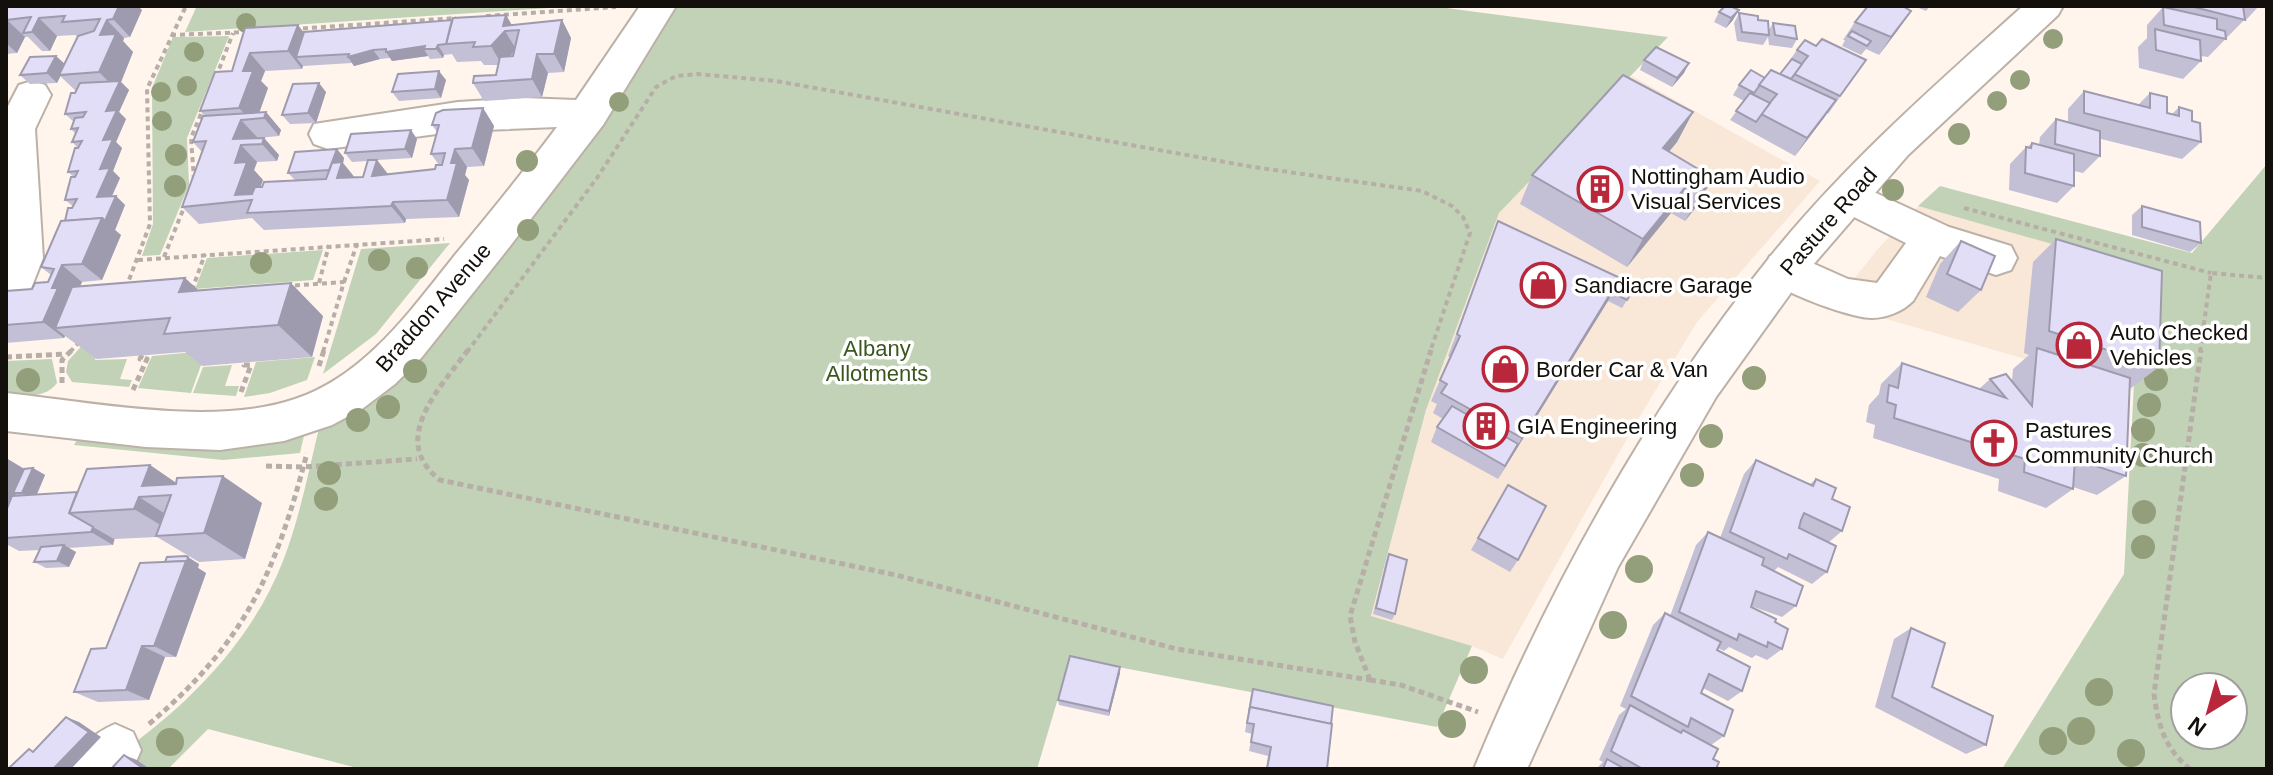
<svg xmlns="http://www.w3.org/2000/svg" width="2273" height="775" font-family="Helvetica,sans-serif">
<rect width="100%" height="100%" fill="#fff5ed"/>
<g fill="#f9e7d8">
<path d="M1632,76L1820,181L1697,322L1637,421L1503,659L1472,646L1371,617L1426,410L1499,213Z"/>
<path d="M1918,206L2140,268L2133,390L1834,304L1877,250Z"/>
</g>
<g fill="#c2d2b6" fill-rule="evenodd">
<path d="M235,6H579L185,32L196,8Z"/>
<path d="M674,6H1431L1668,37L1499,213L1426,410L1371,616L1472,646L1437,727L1070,658L1037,769H361L208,729L168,769H150L137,760V741C199,694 254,635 283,561C300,517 309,469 320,424L415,359L444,331L559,177Z"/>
<path d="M229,36L187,138L189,185L160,255L142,256L153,224L152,88L173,37Z"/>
<path d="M2267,164V769H2002L2124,574L2140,269L1918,206L1940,186L2192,253ZM2185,687H2233V735H2185Z"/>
<path d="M450,243L376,334L323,374L361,249Z"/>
<path d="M323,250L313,280L195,289L207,258Z"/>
<path d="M115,309L95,360L127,359L120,379L132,380L129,387L72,382L66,372L68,361Z"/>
<path d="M206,351L191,393L138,388L152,356Z"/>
<path d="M315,357L307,380L270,393L244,397L256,362Z"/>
<path d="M52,359L57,383C45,399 24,396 6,393V361Z"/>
<path d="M232,365L225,386H239L236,396L193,393L203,367Z"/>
<path d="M305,431L300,453L223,460L74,445L79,436Z"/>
</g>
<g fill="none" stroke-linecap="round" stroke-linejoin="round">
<g stroke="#bcb1a7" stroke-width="4">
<g id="minor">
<path d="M640,6H676L603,125L507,250L422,357L395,384L362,409L332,425L284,441L220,450L146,447L6,431V393C91,402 214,427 295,399C365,376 411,310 455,255C490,213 524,171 557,127L458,131L328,149L314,144L309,134L314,124L458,102L523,98L576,100Z"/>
<path d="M32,81L45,85L51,95L35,129L43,258L21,314L6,319V110L19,85Z"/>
<path d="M1848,180L1949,227L2011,246L2017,258L2011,270L1996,275L1940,256L1913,301C1903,311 1887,318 1872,318C1852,318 1784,294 1770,279C1767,276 1766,272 1764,268L1770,256L1785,251L1848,279L1877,283L1906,243L1834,207L1828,196L1834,185Z"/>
<path d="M115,724L133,732L141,750L133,769H71C80,746 92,734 115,724Z"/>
</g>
</g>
<g stroke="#bcb1a7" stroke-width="4">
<path id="major" d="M2023,6H2063L2058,15L1908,155L1800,280L1716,397L1618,567L1527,769H1474C1548,590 1648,408 1770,257C1845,164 1934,86 2023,6Z"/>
</g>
<g stroke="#b6aea7" stroke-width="4" stroke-dasharray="5 4" stroke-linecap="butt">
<path d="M486,16L616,7"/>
<path d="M294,29L456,18"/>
<path d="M171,35L248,32"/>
<path d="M216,77L233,33"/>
<path d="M194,180L191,138L203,109"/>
<path d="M1964,208L2211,273"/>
<path d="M164,257L185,205"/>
<path d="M138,260L444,239"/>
<path d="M344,282L357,244"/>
<path d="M319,283L329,245"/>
<path d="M286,286L344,282L323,352"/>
<path d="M126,288L150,224L147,89L186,6"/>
<path d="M192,290L205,254"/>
<path d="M70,352L81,340"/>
<path d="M467,352L597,178L656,87L676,76L697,74L776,81L1253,167L1422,191L1452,206L1463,217L1470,233L1430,352"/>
<path d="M2200,352L2211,273L2267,278"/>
</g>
<g stroke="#b6aea7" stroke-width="5" stroke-dasharray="6 4" stroke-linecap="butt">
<path d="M468,350C440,388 388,440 440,480L896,575L1177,649L1370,680"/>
<path d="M6,357L66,354"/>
<path d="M319,366L324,350"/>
<path d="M62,383V360L72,350"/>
<path d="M133,390L147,359H140L142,355"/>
<path d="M241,392L251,365H244V362"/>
<path d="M266,466L304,467L417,459"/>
<path d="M1370,680L1401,685L1478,712"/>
<path d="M1370,680L1355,642L1350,616L1431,350"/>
<path d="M149,724C245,643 276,572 307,453"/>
<path d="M2190,769C2165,749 2158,725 2154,694L2201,350"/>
</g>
<use href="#minor" fill="#fff" fill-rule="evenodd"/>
<use href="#major" fill="#fff" fill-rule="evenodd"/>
</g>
<g fill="#939e7b">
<circle cx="246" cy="23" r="10"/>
<circle cx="2053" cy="39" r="10"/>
<circle cx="194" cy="52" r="10"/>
<circle cx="2020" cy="80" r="10"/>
<circle cx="187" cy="86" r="10"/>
<circle cx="161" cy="92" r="10"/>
<circle cx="1997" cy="101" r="10"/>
<circle cx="619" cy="102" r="10"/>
<circle cx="162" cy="121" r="10"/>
<circle cx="1959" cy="134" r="11"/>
<circle cx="176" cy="155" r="11"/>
<circle cx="527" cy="161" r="11"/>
<circle cx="175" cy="186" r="11"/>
<circle cx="1893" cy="190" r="11"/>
<circle cx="528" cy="230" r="11"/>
<circle cx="379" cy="260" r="11"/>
<circle cx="261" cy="263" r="11"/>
<circle cx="417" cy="268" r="11"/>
<circle cx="415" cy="371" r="12"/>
<circle cx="1754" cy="378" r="12"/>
<circle cx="2156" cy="379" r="12"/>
<circle cx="28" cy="380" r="12"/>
<circle cx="2149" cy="405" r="12"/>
<circle cx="388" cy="407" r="12"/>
<circle cx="358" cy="420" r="12"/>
<circle cx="2143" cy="430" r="12"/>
<circle cx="1711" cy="436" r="12"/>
<circle cx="2143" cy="455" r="12"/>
<circle cx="329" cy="473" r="12"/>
<circle cx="1692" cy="475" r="12"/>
<circle cx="326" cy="499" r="12"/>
<circle cx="2144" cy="512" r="12"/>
<circle cx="2143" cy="547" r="12"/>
<circle cx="1639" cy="569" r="14"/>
<circle cx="1613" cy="625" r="14"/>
<circle cx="1474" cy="670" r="14"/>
<circle cx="2099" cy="692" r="14"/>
<circle cx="1452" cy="724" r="14"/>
<circle cx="2081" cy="731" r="14"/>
<circle cx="2053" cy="741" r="14"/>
<circle cx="170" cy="742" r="14"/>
<circle cx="2131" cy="753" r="14"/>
</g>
<g fill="#c3bfd5">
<path d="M6,6L142,10L130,37L124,38L123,41L133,52L121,82L129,90L119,112L126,119L116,142L122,148L113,171L120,178L112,197L116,196L125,205L115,230L121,235L102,280L82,282L80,286L185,278L199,291L323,316L312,357L202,366L185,352L97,359L65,336L64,338L6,343V291L32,289L48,282L51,275L41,267L73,206L65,200L74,177L68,172L78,148L72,142L76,134L71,129L74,122L65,114L76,91L60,76L57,83L30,84L20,75L65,64L78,37L75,35L57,36L50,51H42L28,37H25L17,53L6,54Z"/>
<path d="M1867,6H1908L1906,9L1911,11L1879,55L1866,49L1861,55L1842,46L1845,40H1843L1855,22Z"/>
<path d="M1914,6H1930L1926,11Z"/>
<path d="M2172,6H2259L2246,20L2245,19L2208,57L2201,56V61L2183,79L2139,68L2138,47L2147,38V25L2163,7L2172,9Z"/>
<path d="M1719,12L1733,20L1726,28L1714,22Z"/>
<path d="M1739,13L1758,20L1769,30L1773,23L1797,39L1792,48L1769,45L1768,37L1763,45L1737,41L1734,23Z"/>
<path d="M506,15L512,25L562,20L571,38L564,72L548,73L542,97L484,101L473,83L496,75L498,65H484L481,61L457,62L452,54L444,55L443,58L430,59L428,56L392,61L390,58L380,59L354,66L352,63L303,66L302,69L265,71L261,81L268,88L259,113L266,112L281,130L279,136L257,138H264L279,155L277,161L257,162L254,170L263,180L260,187L295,180L288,173L337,149L344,158L343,163L354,177H363L368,161L352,162L345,153L417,139L412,158L377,160L388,174L435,169L439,165L431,154L437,132L432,125L483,108L494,126L484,166L467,167L465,175L469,180L459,217L406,219L405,223L264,230L252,218L199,224L182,207L202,152L193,142L205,116L200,111L232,71L245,28L304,33Z"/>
<path d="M1816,46L1866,60L1828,114L1827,113L1795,156L1730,120L1744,101L1733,95L1739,85L1780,74L1797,50Z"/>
<path d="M1644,60L1684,73L1672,87L1640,70Z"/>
<path d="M446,80L441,98L399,101L392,92Z"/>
<path d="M2084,91L2138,105L2150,93L2167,113L2172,114L2179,107L2192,121L2201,142L2182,159L2101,139L2100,156L2083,173L2074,171V186L2057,203L2009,190L2010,164L2026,147H2027L2032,143L2039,145L2040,137L2056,119L2068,122V109Z"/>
<path d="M326,92L316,123L290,124L282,115Z"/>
<path d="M1693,112L1677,142L1669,152L1713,178L1696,207L1685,221L1671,213L1627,267L1520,204L1532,175Z"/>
<path d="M2142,206L2201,243L2190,252L2132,235V215Z"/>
<path d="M1498,221L1635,287L1622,308L1608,301L1498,479L1431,442L1437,427L1443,419L1433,413L1437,404L1431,401L1450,357L1448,356Z"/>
<path d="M2056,239L2159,367L2131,388L2130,387L2126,476L2097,495L2073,487V489L2046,508L1998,491L1999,479L1873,438L1875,425L1866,422L1869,405L1879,394L1881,384L1902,363L1979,389L1990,379L2012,381L2013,369L2029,355L2024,353L2033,262Z"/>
<path d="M1961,241L1981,290L1958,312L1926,297L1940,264Z"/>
<path d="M6,458L24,469L33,468L45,475L37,495L77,492L150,465L176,483L262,503L245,559L199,562L157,537L115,539L113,545L68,548L76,552L69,567L46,568L34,562L40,550L19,551L6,544Z"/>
<path d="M1756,460L1809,485L1816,479L1832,499L1842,531L1829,542L1827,572L1812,584L1778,567L1774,571L1796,606L1782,617L1751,606V607L1775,622L1782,649L1767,660L1756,655L1752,658L1729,647L1724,651L1718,648L1717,650L1742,691L1728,701L1703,688L1701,693L1724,736L1711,745L1716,769H1596L1603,762L1599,760L1619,715L1626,709L1620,706L1653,625L1665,613L1670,616L1696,545L1708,532L1720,538L1744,474Z"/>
<path d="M1508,485L1518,560L1510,572L1471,550Z"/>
<path d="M1389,554L1395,614L1392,620L1373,614L1386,561Z"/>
<path d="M199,564L198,568L206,573L176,657H165L149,700L98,702L74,692L106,648Z"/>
<path d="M1911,628L1932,687L1986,745L1966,754L1875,707L1894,639Z"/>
<path d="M1120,667V673L1109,716L1059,705L1058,700Z"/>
<path d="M1251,694L1327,769H1266L1268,756L1249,751L1252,734L1245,732Z"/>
</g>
<g fill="#9f9bae">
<path d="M119,6H138L142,10L130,37L113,19Z"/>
<path d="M1739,10L1733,20L1726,28L1731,18Z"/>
<path d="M1911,11L1898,30L1879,55L1891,37Z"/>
<path d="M506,15L515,31L503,26Z"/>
<path d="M39,18L57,36L50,51L32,32Z"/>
<path d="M6,19L25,37L17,53L6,43Z"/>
<path d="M107,20L124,38L123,41L133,52L121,82L129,90L119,112L126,119L116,142L122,148L113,171L120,178L107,206L97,197L106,111L116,89L99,72L100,35Z"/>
<path d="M562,20L571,38L564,72L554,54Z"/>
<path d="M298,25L312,43L296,57L303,66L302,69L288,51Z"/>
<path d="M505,31L516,49L502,65L491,46Z"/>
<path d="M438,45L444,55L443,58L436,49Z"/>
<path d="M425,46L424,49L428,56L392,61L386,52Z"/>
<path d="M373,50L380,59L354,66L348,57Z"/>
<path d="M250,53L265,71L261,81L268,88L257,119H249L239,108L243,71Z"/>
<path d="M537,54L548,73L542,97L532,79Z"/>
<path d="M56,56L66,65L57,83L47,73Z"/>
<path d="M1689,63L1684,73L1672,87L1677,78Z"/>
<path d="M439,71L446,80L441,98L435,89Z"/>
<path d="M319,83L326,92L316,123L308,113Z"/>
<path d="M1836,100L1824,118L1795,156L1807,138Z"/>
<path d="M483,108L494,126L484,166L472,148Z"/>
<path d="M266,112L281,130L279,136L264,118Z"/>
<path d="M1693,112L1677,142L1647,178L1663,148Z"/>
<path d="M241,120L257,137L254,144L241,145L257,162L254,170L263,180L255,202L252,200L235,195L233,139Z"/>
<path d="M411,130L417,139L412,158L405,149Z"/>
<path d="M264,138L279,155L277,161L262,144Z"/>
<path d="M337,149L344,158L343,163L356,179L351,195L330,170Z"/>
<path d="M455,149L467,167L465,175L469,180L459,217L447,200L451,163Z"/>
<path d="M377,160L390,177L372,176Z"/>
<path d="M1713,178L1696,207L1685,221L1702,192Z"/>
<path d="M1688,184L1671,213L1627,267L1643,239Z"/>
<path d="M116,196L125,205L115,230L121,235L102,280L82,264L102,218Z"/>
<path d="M393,202L406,219L405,223L391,206Z"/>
<path d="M62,265L82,282L74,300L55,328L65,336L64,338L43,322L52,288Z"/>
<path d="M185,278L221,311L179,292Z"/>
<path d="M1620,278L1608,301L1498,479L1522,438Z"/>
<path d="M291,283L323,316L312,357L278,325Z"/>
<path d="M6,458L31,473L33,468L45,475L34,500L22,493H13L25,500L6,515Z"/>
<path d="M150,465L191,493L171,495L142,486Z"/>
<path d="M223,476L262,503L245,559L204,533Z"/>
<path d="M139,497L181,524L177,535L134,509Z"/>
<path d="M93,527L114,539L113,545L91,532Z"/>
<path d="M64,545L76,552L69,567L57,561Z"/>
<path d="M188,557L199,564L198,568L206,573L176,657L154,646L186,561Z"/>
<path d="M142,646L165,657L149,700L126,690Z"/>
<path d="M1120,667V673L1109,716V711Z"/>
<path d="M66,717L79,722L101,737L71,769H53Z"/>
<path d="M124,755L137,760L150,769H144Z"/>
</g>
<g fill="#e3def8" stroke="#9f9bae" stroke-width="2">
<path d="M6,6H119L113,19L107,20L100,35L116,34L99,72L59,75L78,36L94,31L100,19L62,22L65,16L39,18L32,32L23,33L31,17L6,20Z"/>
<path d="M1725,6H1730L1739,10L1731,18L1719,12Z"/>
<path d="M1868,6H1908L1906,8L1911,11L1891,37L1855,22Z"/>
<path d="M2190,6H2243L2245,20Z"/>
<path d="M2163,7L2217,19V29L2225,31L2226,39L2164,25Z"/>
<path d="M1739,13L1758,16V20L1768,21L1769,35L1742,32Z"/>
<path d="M506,15L503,26L562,20L554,54H537L532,79L473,83L474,76L496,75L500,57L513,56L519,30L505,31L491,46L473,47L475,42L446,44L453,18Z"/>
<path d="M452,20L446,44L438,45L436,49H424L425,46L386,52V49L373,50L348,57L349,54L296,57L304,32Z"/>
<path d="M1773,23L1795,26L1797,39L1775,35Z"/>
<path d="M298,25L288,51L250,53L243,71H253L239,108L200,111L215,72L232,71L245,28Z"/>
<path d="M2155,29L2200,40L2201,61L2156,50Z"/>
<path d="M1852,31L1871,41L1867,46L1848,36Z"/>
<path d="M1822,39L1866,60L1840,96L1794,74L1808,56L1797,50L1805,40L1816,46Z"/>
<path d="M1656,47L1689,63L1677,78L1644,60Z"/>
<path d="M56,56L47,73L20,75L30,57Z"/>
<path d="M1792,59L1802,64L1791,79L1780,74Z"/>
<path d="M1751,70L1765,78L1754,93L1739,85Z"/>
<path d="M1771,70L1836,100L1807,138L1761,114L1777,94L1759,85Z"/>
<path d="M439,71L435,89L392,92L398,74Z"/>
<path d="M1623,75L1693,112L1663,148L1713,178L1702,192L1688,184L1643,239L1532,175Z"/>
<path d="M120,81L106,111L117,110L103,140L113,139L100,169L110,168L97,197L116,196L105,221L102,218L65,221L68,208H72L77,199L65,200L71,177H75L78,171L68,172L75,148H78L82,141L72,142L78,128L71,129L75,118L83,117L86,112L65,114L71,93H75L80,83Z"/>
<path d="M319,83L308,113L282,115L293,84Z"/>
<path d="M2084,91L2150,108V93L2167,97V113L2179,116V107L2192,111V121L2200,123L2201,142L2084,113Z"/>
<path d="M1750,93L1770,103L1756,122L1736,111Z"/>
<path d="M483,108L472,148L455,149L451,163H457L447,200L393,202L391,206L247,213L252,200L182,207L206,141L193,142L203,116L266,112L264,118L241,120L233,139L264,138L262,144L241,145L235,163L247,162L235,195L252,194L255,187H262L264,182L326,179L332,163L342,162L337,178L363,177L368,160H377L372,176L435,169L436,165H442L445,153L431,154L439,125H432L436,113L443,110Z"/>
<path d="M2056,119L2100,131V156L2055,144Z"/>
<path d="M411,130L405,149L345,153L351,134Z"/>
<path d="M2032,143L2074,154V186L2025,173L2026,147L2031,148Z"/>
<path d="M337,149L329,170L288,173L295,152Z"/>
<path d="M2142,206L2200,222L2201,243L2142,227Z"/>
<path d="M102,218L82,264L62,265L52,288H58L43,322L6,325V291L32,289L35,283L48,282L54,269L41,267L61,221Z"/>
<path d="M1498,221L1620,278L1522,438L1441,393L1447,384L1440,380L1460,336L1457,334Z"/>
<path d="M2056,239L2162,271L2159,367L2049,331Z"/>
<path d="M1961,241L1995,256L1981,290L1947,274Z"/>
<path d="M185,278L179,292L291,283L278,325L164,334L170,318L55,328L72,287Z"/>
<path d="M1619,280L1635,287L1627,300L1612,292Z"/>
<path d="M2037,348L2130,378L2126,476L2075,459L2073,489L2024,472L2025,459L1894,418L1896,405L1887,402L1889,385L1898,388L1902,363L2006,398L1990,379L2006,374L2032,406Z"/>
<path d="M1452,406L1518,444L1505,466L1437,427Z"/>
<path d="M1756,460L1813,486L1816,479L1836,488L1832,499L1850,507L1842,531L1804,513L1801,520L1799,528L1836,546L1827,572L1789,554L1787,559L1730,532Z"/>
<path d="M150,465L142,486L176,484L177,478L223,476L204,533L156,536L171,495L139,497L134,509L69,513L87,469Z"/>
<path d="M33,468L22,493H13L24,469Z"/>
<path d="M1508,485L1546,506L1518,560L1478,538Z"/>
<path d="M77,492L69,513L93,527L91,532L6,538V511L12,496Z"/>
<path d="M1708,532L1764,558L1762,565L1803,586L1796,606L1756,591L1751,607L1776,619L1775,622L1788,629L1782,649L1768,642L1767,647L1739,634L1737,640L1679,612Z"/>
<path d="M64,545L57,561L34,562L41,547Z"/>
<path d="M1389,554L1407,560L1395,614L1376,608Z"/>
<path d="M186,556L188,557L187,561L165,562L167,557Z"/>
<path d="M186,561L154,646H142L126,690L74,692L91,649L106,648L140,563Z"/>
<path d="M1665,613L1721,642L1717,650L1750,667L1742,691L1709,674L1701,693L1733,710L1724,736L1691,718L1688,727L1631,696Z"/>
<path d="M1911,628L1945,643L1932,687L1993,716L1986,745L1892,697Z"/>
<path d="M1070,656L1120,667L1109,711L1058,700Z"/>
<path d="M1253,689L1333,706L1331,724L1250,707L1249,712Z"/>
<path d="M1630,705L1681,733L1683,730L1718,749L1713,759L1719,762L1716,769H1643L1611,751Z"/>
<path d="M1250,707L1332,724L1327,769H1267L1271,747L1251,742L1254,724L1247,723Z"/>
<path d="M66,717L89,732L53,769L9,768L29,749L33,752Z"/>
<path d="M124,755L144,769H111Z"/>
<path d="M1607,759L1625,769H1603Z"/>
</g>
<defs>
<g id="building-ring" transform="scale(2.3)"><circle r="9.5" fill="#fff" stroke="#b9273b" stroke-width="1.5"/><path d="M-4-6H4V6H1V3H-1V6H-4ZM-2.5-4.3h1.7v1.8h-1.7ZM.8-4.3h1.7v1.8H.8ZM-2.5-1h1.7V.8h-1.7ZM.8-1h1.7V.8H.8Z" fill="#b9273b"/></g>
<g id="shop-ring" transform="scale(2.3)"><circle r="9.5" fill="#fff" stroke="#b9273b" stroke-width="1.5"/><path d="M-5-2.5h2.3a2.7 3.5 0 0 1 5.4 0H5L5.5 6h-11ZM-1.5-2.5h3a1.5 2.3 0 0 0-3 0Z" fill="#b9273b"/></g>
<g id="church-ring" transform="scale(2.3)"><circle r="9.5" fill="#fff" stroke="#b9273b" stroke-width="1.5"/><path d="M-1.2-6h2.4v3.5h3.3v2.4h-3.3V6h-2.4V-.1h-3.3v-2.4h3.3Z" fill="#b9273b"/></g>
</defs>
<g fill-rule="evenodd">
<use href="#building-ring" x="1600" y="189"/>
<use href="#shop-ring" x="1543" y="285"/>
<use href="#shop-ring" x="2079" y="345"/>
<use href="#shop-ring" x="1505" y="369"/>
<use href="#building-ring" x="1486" y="426"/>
<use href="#church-ring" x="1994" y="443"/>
</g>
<g text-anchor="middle" stroke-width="7" stroke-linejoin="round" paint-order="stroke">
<g font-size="22" fill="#130f0b" stroke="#fff" text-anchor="start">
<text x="1631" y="184">Nottingham Audio<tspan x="1631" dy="25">Visual Services</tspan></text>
<text x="1574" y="293">Sandiacre Garage</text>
<text x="2110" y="340">Auto Checked<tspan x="2110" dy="25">Vehicles</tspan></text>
<text x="1536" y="377">Border Car &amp; Van</text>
<text x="1517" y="434">GIA Engineering</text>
<text x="2025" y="438">Pastures<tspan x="2025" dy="25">Community Church</tspan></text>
</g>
<g font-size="22" fill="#130f0b" stroke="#fff">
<text transform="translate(1828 221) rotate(-49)" y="8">Pasture Road</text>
<text transform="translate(433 307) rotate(-49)" y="8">Braddon Avenue</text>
</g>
<g font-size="22" fill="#3b571e" stroke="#fff">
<text x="877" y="356">Albany<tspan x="877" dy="25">Allotments</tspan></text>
</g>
</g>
<rect width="2273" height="775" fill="none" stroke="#130f0b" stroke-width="16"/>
<g transform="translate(2209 711) rotate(217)"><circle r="38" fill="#ffffff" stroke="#a19f9d" stroke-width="2"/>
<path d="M0-6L14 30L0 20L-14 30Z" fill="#b9273b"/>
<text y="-12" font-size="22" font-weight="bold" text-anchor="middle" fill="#130f0b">N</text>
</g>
</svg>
